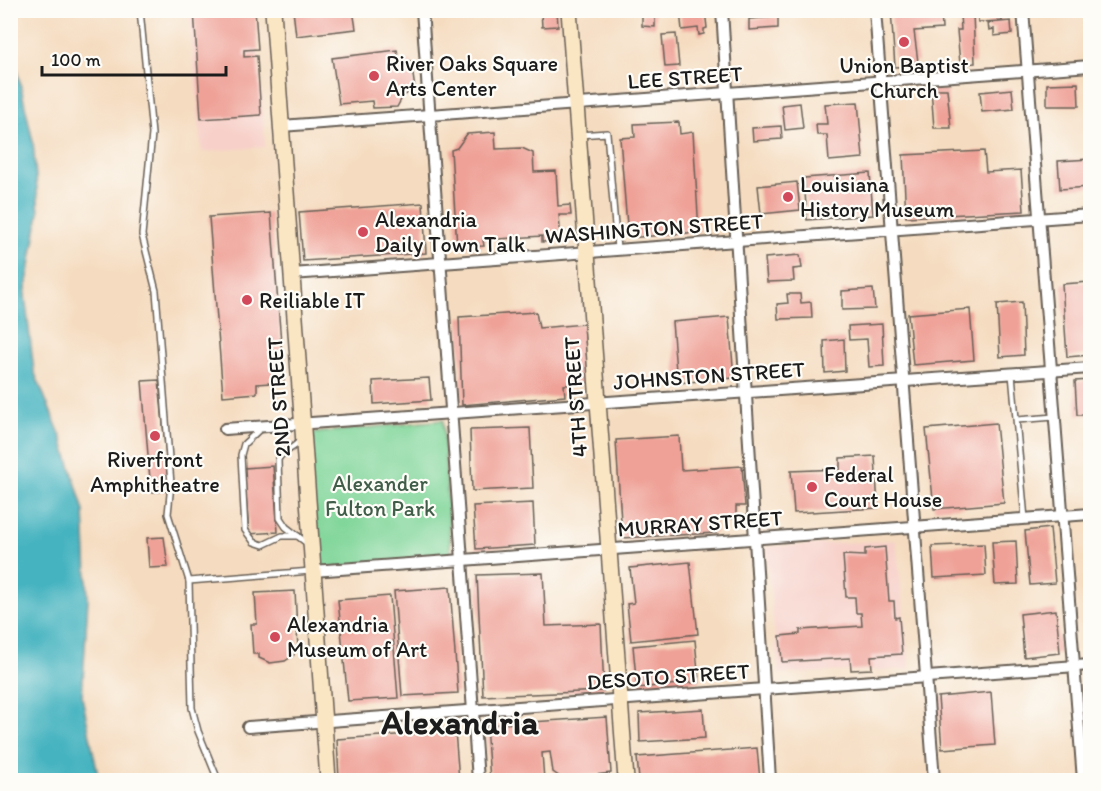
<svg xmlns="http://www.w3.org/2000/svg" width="1101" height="791" font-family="Itim,sans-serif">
<rect width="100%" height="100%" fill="#fdfcf7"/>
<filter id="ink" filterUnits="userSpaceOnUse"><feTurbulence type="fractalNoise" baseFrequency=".0167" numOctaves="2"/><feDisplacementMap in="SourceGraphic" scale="12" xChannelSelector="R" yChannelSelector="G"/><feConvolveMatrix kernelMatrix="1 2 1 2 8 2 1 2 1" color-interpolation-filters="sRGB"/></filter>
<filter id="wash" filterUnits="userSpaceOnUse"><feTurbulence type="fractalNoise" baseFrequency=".008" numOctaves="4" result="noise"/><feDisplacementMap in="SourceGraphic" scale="24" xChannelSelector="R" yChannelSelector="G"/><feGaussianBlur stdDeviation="1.35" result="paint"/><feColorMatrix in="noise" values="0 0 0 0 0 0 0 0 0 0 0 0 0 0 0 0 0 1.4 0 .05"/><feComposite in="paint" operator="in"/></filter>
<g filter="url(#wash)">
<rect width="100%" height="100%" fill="#f5dcc0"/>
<g fill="#f7d0c9">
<path d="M189,11H256L265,147L202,152Z"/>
<path d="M896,540L910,669L779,674L766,547Z"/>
</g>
<path fill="#7fd599" stroke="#4e785a" stroke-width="1.5" d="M443,420L451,558L315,569L306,434Z"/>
<path fill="#45b3c0" stroke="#30686e" stroke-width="1.5" d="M10,37L33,142L39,213L25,295L34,371L62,439L84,511L88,599L82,697L99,780H11Z"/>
<g id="blocks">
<g fill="#efa197">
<path d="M194,10H255L258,49L244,50V57L257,56L261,115L201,119Z"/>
<path d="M293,10H353L356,29L296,36Z"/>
<path d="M541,10H557L558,26L542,27Z"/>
<path d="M705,10L707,28L704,29V34L699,35L698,28L682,30L680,11Z"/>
<path d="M891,10H941L942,29L914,31L918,62H914V66L895,67Z"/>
<path d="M977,10H1002V21L978,22Z"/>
<path d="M642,13H655V27L642,26Z"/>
<path d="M973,13L975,63L960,64L957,30H961L960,14Z"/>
<path d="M778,17V28L749,30V19Z"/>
<path d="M1011,21L1012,34L994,36V29L989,30L988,23Z"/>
<path d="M676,34L679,66L665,67L662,35Z"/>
<path d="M397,50L400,64L411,61L415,89L403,96L397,107L373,108L372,101L339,104L332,58Z"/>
<path d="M1078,83L1079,106H1047V84Z"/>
<path d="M931,89H947L951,128H934Z"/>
<path d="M1012,89L1014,109L982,112L980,92Z"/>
<path d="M858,102L863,158L829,161L827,135H817L816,124H827L825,104Z"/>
<path d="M800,103L803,128L785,130L782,105Z"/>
<path d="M679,122L680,134L693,132L699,232L628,238L620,138L635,137L634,124Z"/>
<path d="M781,126L782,139L753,141L752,128Z"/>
<path d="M495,132L496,149L522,148L533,153L534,172L556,171L558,206L570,205L571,215H559L561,241L542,242V236L483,240L484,246L457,247L451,150L457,148L467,134Z"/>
<path d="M984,151L986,172L1021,170L1024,211L906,217L903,155Z"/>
<path d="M1090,159V187L1060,189L1058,161Z"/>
<path d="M870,173L873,215L807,220L804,178Z"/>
<path d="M797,182L800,210L761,214L758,186Z"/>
<path d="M423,203L426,253L303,261L299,212Z"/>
<path d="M271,213L284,382L257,384V393L223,396L209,217Z"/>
<path d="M800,255L802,268L793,269L794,281L767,282L765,258Z"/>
<path d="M1090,282V355L1067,357L1062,284Z"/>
<path d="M873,289L875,309L842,310V291Z"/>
<path d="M787,294H800L801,303L811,302L812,318L778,319L777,304L788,303Z"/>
<path d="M1022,302L1024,355L1000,357L997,304Z"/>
<path d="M970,309L974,360L913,365L908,314Z"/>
<path d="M536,312L539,328L584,324L589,383L564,385L565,396L462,405L459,317Z"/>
<path d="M729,317L734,378L677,383L672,322Z"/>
<path d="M882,324L884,366L869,367L867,339L849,340L848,326Z"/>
<path d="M844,339L845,371L825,373L824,341Z"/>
<path d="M429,378L431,400L374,404L373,381Z"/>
<path d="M159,380L169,491L151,492L142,381Z"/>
<path d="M1090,380V415H1077L1075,381Z"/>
<path d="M996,423L1004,503L934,509L926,429Z"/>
<path d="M530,428L533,488L472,491L470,430Z"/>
<path d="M679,436L681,470L742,466L745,506H736V518L715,520L716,533L622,538L616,440Z"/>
<path d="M875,456L878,508L794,513L791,471L840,469V458Z"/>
<path d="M273,466L278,532L249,534L244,468Z"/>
<path d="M533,503L535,545L476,549L473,506Z"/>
<path d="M1050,528L1055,583L1030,585L1025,531Z"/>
<path d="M164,537L168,567L149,568L147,538Z"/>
<path d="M1016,541L1018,584L995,585L992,542Z"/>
<path d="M984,544L986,575L934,578L932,546Z"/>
<path d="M885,547L889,601H894L895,618L899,617L902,654L871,656L872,669L851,670L850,658L782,662L780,636L800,634V630L862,626L861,613H856L855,597H846L843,555L865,556V549Z"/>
<path d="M690,562L698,634L631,641L627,604L634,603L630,568Z"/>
<path d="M543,573L546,626L601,624L604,691L483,696L477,575Z"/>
<path d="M450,587L458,693L402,696L394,591Z"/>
<path d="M295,591L298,649L293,650L294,655L285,661L270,663L259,658V654H253L251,624H257L255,593Z"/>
<path d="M390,596L398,698L348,701L338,600Z"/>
<path d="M1056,610L1060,653L1024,657L1020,614Z"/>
<path d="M695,640L699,682L637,688L633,646Z"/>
<path d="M991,692L995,745L942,749L938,697Z"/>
<path d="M703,709L705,738L640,742L639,713Z"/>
<path d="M607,717L611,773L563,779L553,772L550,752L542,753L544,780H490L486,725Z"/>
<path d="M455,731L459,780H339L337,739Z"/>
<path d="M757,748L760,780H639L637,757Z"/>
</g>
</g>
</g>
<g filter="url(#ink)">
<use href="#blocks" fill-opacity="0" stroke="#685f55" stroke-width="1.5"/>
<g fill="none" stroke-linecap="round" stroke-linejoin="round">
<g stroke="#685f55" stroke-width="8">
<g id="service">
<path d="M140,10L152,134L142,235L156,291L171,484L168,514L189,581L192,708L198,731L218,780"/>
<path d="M579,135L607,133L617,249"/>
<path d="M1012,374L1025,519"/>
<path d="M1017,420L1054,417"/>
<path d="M261,428L244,444L241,455L245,530L254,542L263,545L282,536H298"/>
<path d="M300,440C294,450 282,450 278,460L280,518L286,527L308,544"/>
<path d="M189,581L311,571"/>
</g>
</g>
<g stroke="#685f55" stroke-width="14">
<g id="minor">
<path d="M422,10L478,780"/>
<path d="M722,10L770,780"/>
<path d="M875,10L934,780"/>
<path d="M1023,10L1083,780"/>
<path d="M281,126L1090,66"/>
<path d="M292,274L1090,215"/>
<path d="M225,429L1090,368"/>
<path d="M313,571L1090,514"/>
<path d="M248,727L1090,665"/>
</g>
</g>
<g stroke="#685f55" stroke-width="18">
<g id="secondary">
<path d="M273,10L328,780"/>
<path d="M569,10L626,780"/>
</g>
</g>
<use href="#service" stroke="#fff" stroke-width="5"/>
<use href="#minor" stroke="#fff" stroke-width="10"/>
<use href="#secondary" stroke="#fbe6c4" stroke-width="15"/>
</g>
</g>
<g fill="#d1495b" stroke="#fdfcf7" stroke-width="2">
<circle cx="904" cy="42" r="6"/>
<circle cx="374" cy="76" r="6"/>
<circle cx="788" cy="197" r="6"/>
<circle cx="363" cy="232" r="6"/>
<circle cx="247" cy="300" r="6"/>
<circle cx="155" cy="436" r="6"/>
<circle cx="812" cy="487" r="6"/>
<circle cx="275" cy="637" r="6"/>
</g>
<g text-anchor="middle" stroke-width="4.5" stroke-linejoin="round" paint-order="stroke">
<g font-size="22" fill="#1c1c1c" stroke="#fdfcf7" text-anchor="start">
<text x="386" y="71">River Oaks Square<tspan x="386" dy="25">Arts Center</tspan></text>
<text x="904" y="73" text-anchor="middle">Union Baptist<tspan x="904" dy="25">Church</tspan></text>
<text x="800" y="192">Louisiana<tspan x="800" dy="25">History Museum</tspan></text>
<text x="375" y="227">Alexandria<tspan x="375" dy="25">Daily Town Talk</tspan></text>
<text x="259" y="308">Reiliable IT</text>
<text x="155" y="467" text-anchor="middle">Riverfront<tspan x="155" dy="25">Amphitheatre</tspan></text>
<text x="824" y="482">Federal<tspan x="824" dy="25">Court House</tspan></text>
<text x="287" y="632">Alexandria<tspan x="287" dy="25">Museum of Art</tspan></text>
</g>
<g font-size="22" fill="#1c1c1c" stroke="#fdfcf7">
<text transform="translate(685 77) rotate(-4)" y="8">LEE STREET</text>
<text transform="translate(654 228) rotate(-4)" y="8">WASHINGTON STREET</text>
<text transform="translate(709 375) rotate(-4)" y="8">JOHNSTON STREET</text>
<text transform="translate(278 397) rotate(-94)" y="8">2ND STREET</text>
<text transform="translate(575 397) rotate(-94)" y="8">4TH STREET</text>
<text transform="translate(700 523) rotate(-4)" y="8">MURRAY STREET</text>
<text transform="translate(668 676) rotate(-4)" y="8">DESOTO STREET</text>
</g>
<g font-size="22" fill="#3f5d48" stroke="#fdfcf7">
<text x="380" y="491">Alexander<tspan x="380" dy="25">Fulton Park</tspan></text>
</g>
<g font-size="34" font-weight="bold" fill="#1c1c1c" stroke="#fdfcf7">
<text x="460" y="734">Alexandria</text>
</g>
</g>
<rect width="1101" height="791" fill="none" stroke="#fdfcf7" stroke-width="36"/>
<path d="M42 66v9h184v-9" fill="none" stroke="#1c1c1c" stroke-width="3"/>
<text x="51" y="66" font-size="18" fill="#1c1c1c" stroke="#fdfcf7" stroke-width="4.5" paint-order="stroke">100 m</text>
</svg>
